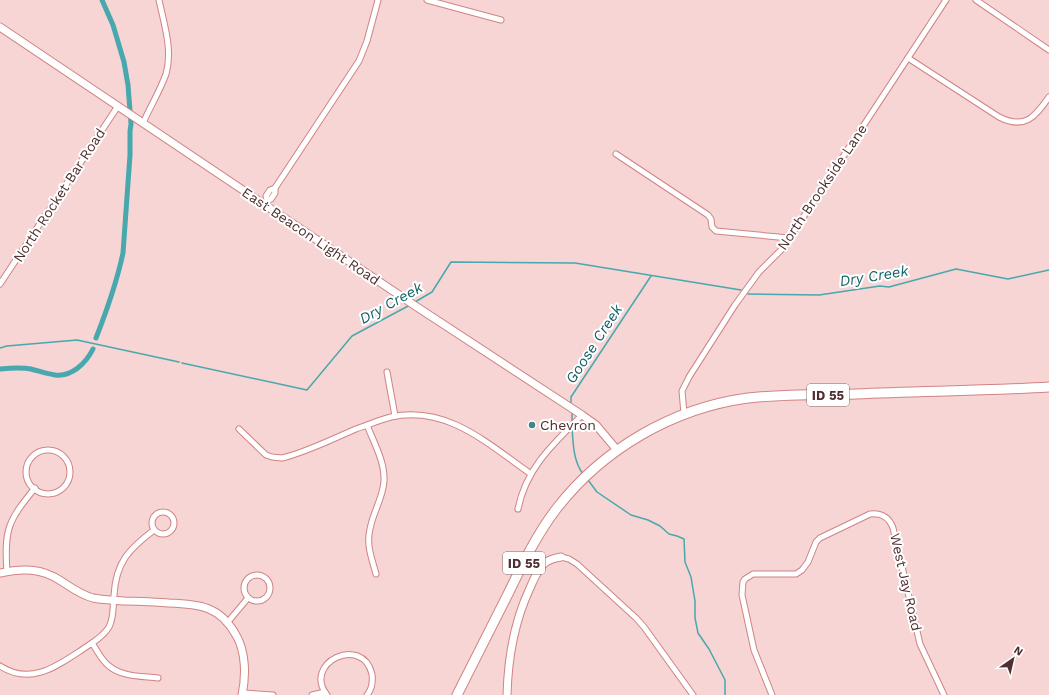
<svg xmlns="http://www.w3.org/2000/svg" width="1049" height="695" font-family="'Work Sans',sans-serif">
<rect width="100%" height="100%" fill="#f6d5d4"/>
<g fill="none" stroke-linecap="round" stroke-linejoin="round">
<g stroke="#48a8ad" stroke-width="1.5">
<path d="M748,294L819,295L880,286L889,287L956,269L1008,279L1049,270"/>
<path d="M415,302L432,292L451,262L575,263L741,290"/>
<path d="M0,348L7,346L77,340L179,362"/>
<path d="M182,363L307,390L352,336L410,305"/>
<path d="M571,404V397L651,276"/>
<path d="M572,412V422"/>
<path d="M572,426C573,442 573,461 583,474"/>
<path d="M588,480L597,492L631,515L648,520L660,526L669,534L677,536L684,539L685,562L691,577L695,601V618L698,633L709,649L725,680V695"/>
</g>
<g stroke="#48a8ad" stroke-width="5">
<path d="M96,338C107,310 117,281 123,253L130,155V131L131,124L128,85L124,62L113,25L102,0"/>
<path d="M0,369C10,368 21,367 31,369C39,371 47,374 55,375C72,377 86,363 93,349"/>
</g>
<g stroke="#d08484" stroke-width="7">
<g id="street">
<path d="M427,0L501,20"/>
<path d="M976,0L1049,50"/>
<path d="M908,58L999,117C1025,130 1035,117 1049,97"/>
<path d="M143,123C150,107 160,91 166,74C173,50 164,24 159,0"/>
<path d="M616,154L708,215L711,219L712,227L716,231L789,238"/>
<path d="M275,188L359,61L367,41L378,0"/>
<path d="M264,204L267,200L271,199L275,193V188L270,190L266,196L267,200"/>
<path d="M0,284L118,106"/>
<path d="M387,372L395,416"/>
<path d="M684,414L682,391L689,377L735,305L759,272L783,248L946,0"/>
<path d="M367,425C374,443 385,462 384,481C383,498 373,512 370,529C366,545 372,559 376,574"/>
<path d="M239,429L266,455L272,457L282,458C307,452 332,439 356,429C368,425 379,420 391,417C447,405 488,444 531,474"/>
<circle cx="48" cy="472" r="22"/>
<path d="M518,509C526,468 554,443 582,415"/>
<circle cx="163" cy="523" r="11"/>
<path d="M561,557L569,559L577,564L636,618L644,627L693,695"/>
<path d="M7,572C4,529 8,521 35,488"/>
<circle cx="257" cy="588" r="13"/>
<path d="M227,623L248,598"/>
<path d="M92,643C97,650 101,660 109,666C122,677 142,676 158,678"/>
<path d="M0,666C31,686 57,666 83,649C92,643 103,637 109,627C114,618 113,605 114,595C116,562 129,549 154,530"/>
<path d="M243,693L273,695"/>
<path d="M312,695L325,692"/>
<path d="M327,695C302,663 362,634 372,674C373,682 372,689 367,695"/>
<path d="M772,695L754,650L742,595L743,582L745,579L753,574H796L802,570L808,562L816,542L820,538L870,514C882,513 889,517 893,528L920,644L944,695"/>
</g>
</g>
<g stroke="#d08484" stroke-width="9">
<g id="secondary">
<path d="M0,27L417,307L582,415L596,425L617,450"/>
<path d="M0,573C22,568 42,568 61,581C72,588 81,595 93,598C103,600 114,600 124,601C139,601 154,602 169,603C199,604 220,606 236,635C246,652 246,676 242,695"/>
<path d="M507,695C508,657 514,622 530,588C534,579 538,568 546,562C551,559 555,558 561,557"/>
</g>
</g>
<g stroke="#d08484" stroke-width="11">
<path id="highway" d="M457,695C474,661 492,626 509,592C523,563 537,534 557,508C603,449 673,408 748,398C784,394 820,395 856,394C920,391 985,391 1049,387"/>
</g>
<use href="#street" stroke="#fff" stroke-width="5"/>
<use href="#secondary" stroke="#fff" stroke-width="7"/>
<use href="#highway" stroke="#fff" stroke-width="9"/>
</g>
<circle fill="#3f878b" stroke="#fff" stroke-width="1.5" cx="532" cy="425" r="4"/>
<g text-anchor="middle" stroke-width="4" stroke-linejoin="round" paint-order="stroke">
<g fill="#fff" stroke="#846d6d" stroke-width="1">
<rect x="807" y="384" width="42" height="22" rx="3"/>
<rect x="503" y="552" width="42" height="22" rx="3"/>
</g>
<g font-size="13" font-weight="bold" fill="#4f2f2f">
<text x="828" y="400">ID 55</text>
<text x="524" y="568">ID 55</text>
</g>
<g font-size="14" fill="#4f2f2f" stroke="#fff">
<text transform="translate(822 187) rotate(-56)" y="5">North Brookside Lane</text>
<text transform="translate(59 195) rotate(-57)" y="5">North Rocket Bar Road</text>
<text transform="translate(311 236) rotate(34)" y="5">East Beacon Light Road</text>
<text transform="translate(906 582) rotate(77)" y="5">West Jay Road</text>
</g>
<g font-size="14" fill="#4f2f2f" stroke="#fff" text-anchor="start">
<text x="540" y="430">Chevron</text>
</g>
<g font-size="15" font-style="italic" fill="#146367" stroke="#fff">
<text transform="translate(874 276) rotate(-9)" y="5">Dry Creek</text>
<text transform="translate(391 303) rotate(-29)" y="5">Dry Creek</text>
<text transform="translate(594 344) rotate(-57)" y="5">Goose Creek</text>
</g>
</g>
<g transform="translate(1013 659) rotate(34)" stroke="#ffffff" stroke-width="3" paint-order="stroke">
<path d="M0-3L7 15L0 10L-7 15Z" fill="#4f2f2f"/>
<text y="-6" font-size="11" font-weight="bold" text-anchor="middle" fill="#4f2f2f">N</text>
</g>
</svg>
